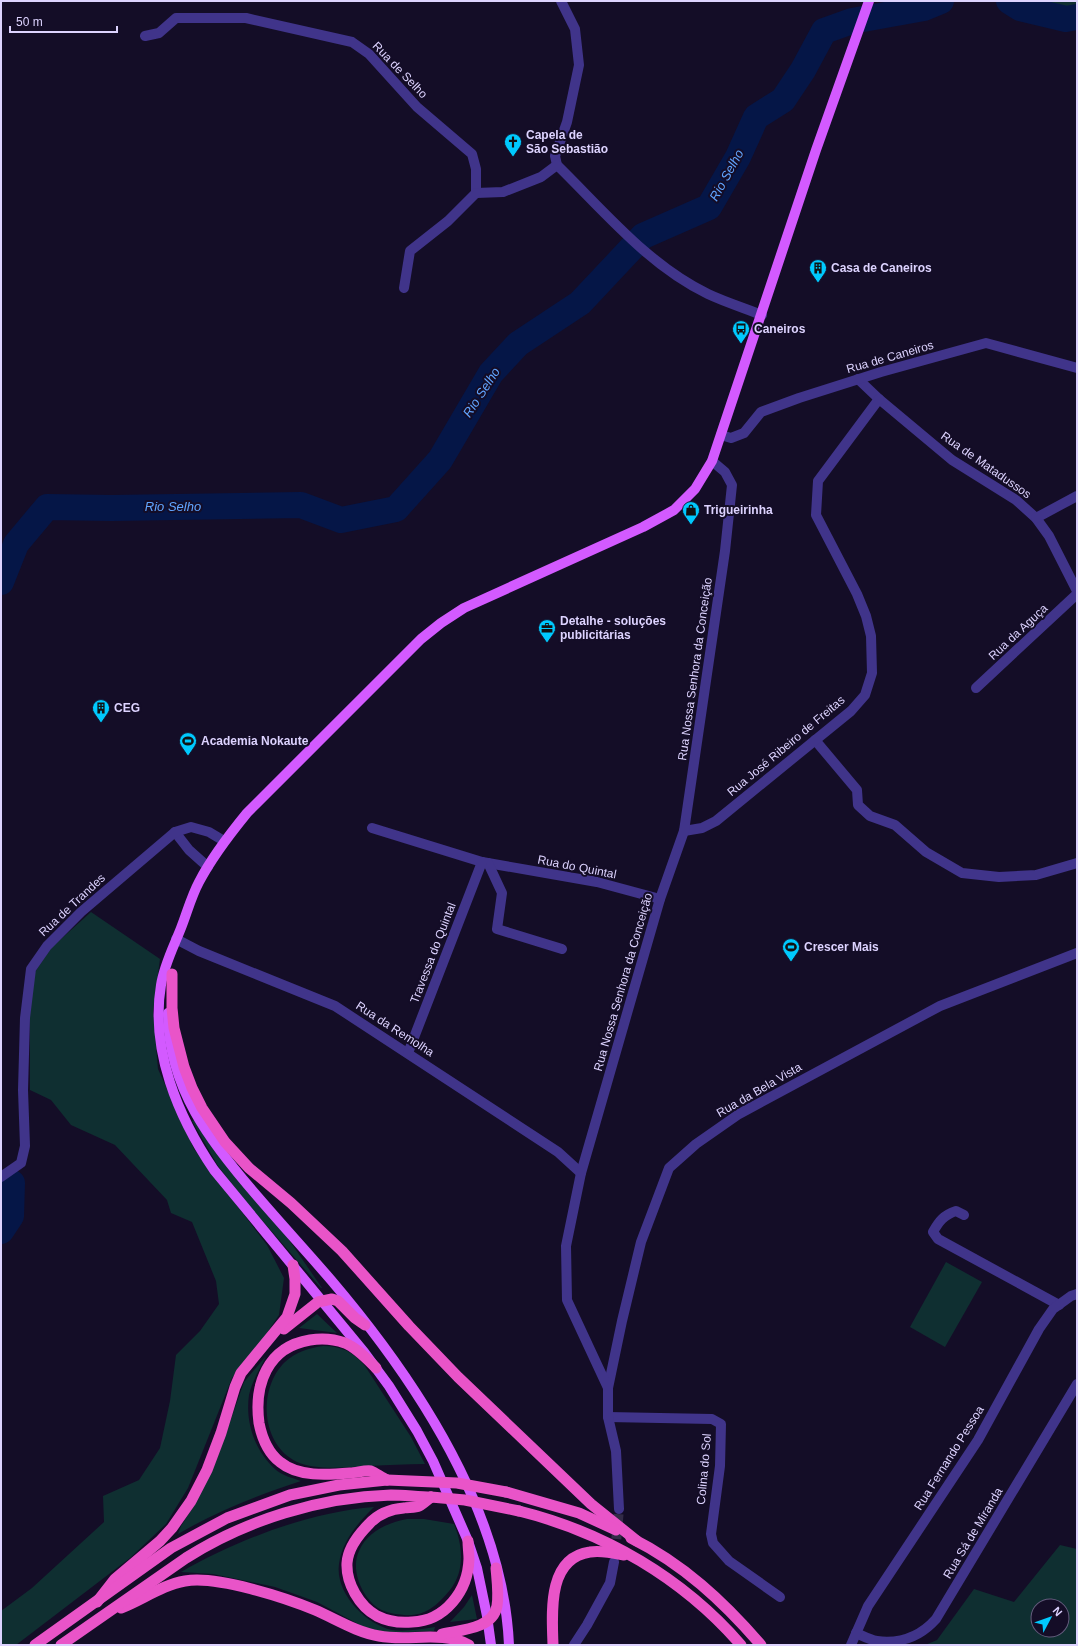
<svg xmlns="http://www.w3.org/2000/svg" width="1078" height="1646" font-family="Helvetica,sans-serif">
<rect width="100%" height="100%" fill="#140d27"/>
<g fill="#0f2f31" fill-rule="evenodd">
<path d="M1029,1H1077V8C1060,14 1044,11 1029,1Z"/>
<path d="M91,912L160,959L153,1011L158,1069L194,1149L267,1245L284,1278L279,1315L263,1339L232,1378L188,1488L166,1524L130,1558L16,1645H1V1611L32,1588L104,1522L103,1496L139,1480L160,1448L170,1401L176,1355L200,1331L219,1304L216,1281L192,1222L171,1213L167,1200L115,1145L71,1125L51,1100L30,1090V1010L35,972L51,948Z"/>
<path d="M194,1120L287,1237L322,1288H321L247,1203L218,1166L192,1121Z"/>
<path d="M946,1262L982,1282L945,1347L910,1327Z"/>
<path d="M317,1314L337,1333L299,1328Z"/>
<path d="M323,1346C342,1346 353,1352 365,1366L411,1437L425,1464C406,1464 388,1465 370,1466C348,1467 317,1471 297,1462C261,1445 257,1389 285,1362C296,1352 309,1348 323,1346Z"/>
<path d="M266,1356C260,1369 252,1381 249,1395C245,1423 255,1451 276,1470C283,1476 293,1478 301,1481C259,1495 217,1511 178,1534L181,1526L197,1501L218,1456L244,1382Z"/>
<path d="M374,1507C358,1523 342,1541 339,1564C335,1593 365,1624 392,1630C405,1632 421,1629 435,1627L434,1631L387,1633L362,1626L317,1602L275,1587L213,1574L181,1572C237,1540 309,1512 374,1507Z"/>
<path d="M407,1519H424L454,1524C463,1546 465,1571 450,1590C444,1597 438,1604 430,1609C422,1614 413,1616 404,1615C395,1614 386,1613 378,1608C362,1597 350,1570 359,1551C367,1532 387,1523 407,1519Z"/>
<path d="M1060,1545L1077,1549V1645H925L937,1640L974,1589L1014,1602ZM1038,1606H1062V1630H1038Z"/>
<path d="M472,1595L477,1619L450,1622L464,1607Z"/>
</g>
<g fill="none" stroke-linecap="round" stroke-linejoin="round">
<g stroke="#051647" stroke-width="26">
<path d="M1009,1L1020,8L1066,19L1077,17"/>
<path d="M1,582L16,544L47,507L112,508L301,505L341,520L396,509L440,460L491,373L518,344L580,303L643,236L709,207L738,157L756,117L783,100L803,70L824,31L852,21L924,8L941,1"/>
<path d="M1,1231L11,1216L12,1183"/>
</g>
<path stroke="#322b47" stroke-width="10" stroke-dasharray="10 5" stroke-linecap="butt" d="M615,1554L619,1509"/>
<g stroke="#40348a" stroke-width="10">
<path d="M561,1L575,29L579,65L567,122L555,156L557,165C604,211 648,265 708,294C725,302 744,308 762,315"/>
<path d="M145,36L159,33L176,18H246L352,42L369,54L417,107L472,154L476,169V193L503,192L541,177L557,165"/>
<path d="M404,288L410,251L448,221L476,193"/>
<path d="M858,379L879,399L952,460L1016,500L1036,518L1049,536L1077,591"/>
<path d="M721,435L731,438L744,433L761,412L799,398L881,372L986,343L1077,368"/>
<path d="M1036,518L1077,496"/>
<path d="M976,688L1077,594"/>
<path d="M815,740L857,790L858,805L870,816L895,825L926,852L962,873L999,877L1036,875L1077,863"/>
<path d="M372,828L482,862L597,882L660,899"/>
<path d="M684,831L702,828L716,821L851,711L865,695L872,673L871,636L866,616L857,594L816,515L818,481L879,399"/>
<path d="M488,863L502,893L497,929L562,949"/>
<path d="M176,939L199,951L335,1006L558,1152L581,1173"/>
<path d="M408,1053L482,862"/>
<path d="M964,1215L956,1211C944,1215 939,1221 933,1232L938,1239L1059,1305"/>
<path d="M608,1388L622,1321L641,1242L669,1168L696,1144L739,1114L940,1006L1077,953"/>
<path d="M608,1417L712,1419L721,1424L720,1466L711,1534L713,1543L729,1561L780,1597"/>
<path d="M619,1509L616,1451L608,1417V1388L567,1300L566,1246L581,1173L660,899L684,831L725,551L732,485L725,472L712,461"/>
<path d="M856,1633C863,1636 870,1640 877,1641C901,1644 920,1637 936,1619L1077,1384"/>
<path d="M574,1645L587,1625L610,1583L614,1562"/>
<path d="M851,1645L868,1606L978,1440L1039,1329L1053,1309L1071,1296L1077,1294"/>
</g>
<g stroke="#40348a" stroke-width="10">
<path d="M175,832L189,850L208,867"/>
<path d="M1,1177L21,1163L25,1146L23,1090L25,1018L31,969L47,946L81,912L175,832L191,827L209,832L224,841"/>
</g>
<g stroke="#d35aff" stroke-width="10">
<path d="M168,1013C168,1088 211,1143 258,1197C282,1225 307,1252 331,1280C416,1380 503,1510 509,1645"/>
<path d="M491,1645L487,1616L477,1568L468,1541L433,1461L417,1431L389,1386L364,1352L214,1170C178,1117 150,1050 161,985C164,965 174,946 181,928C187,913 191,897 199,882C212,857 229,835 247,813L421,639L441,623L464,608L643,527L674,510L695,489L712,461L816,150L869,1"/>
</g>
<g stroke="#e954c8" stroke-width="11">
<path d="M172,974V1008L174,1028L184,1067L192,1088L202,1108L225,1142L249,1168L291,1203L342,1251L409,1326L458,1377L591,1504L637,1541"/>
<path d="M284,1329L318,1302L332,1299L338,1301L355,1318L365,1325"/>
<path d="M376,1368C367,1359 357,1348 345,1343C334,1339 322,1338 310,1340C267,1347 254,1385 259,1423C262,1438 267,1452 280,1462C298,1477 327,1475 350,1473C356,1473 365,1470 371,1471C376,1473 382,1478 387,1480"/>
<path d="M506,1492L579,1513L616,1530"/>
<path d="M431,1497C427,1500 423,1504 419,1506C415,1508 408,1507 404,1508C391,1509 378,1514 369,1524C359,1534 348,1548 347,1563C346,1583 359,1606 377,1616C387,1621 401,1623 412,1622C445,1621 468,1591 469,1559C469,1553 468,1547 468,1541"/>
<path d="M519,1511C604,1532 683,1578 741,1645"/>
<path d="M631,1538C683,1564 723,1601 761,1645"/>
<path d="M97,1602L115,1579L160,1541L172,1528L191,1501L207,1470L221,1433L235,1387L241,1373L287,1317L295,1294V1279L293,1265"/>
<path d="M121,1608C142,1600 162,1585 185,1581C216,1575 286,1598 315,1610C336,1619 356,1632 379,1636C409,1642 441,1630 469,1645"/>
<path d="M442,1634C460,1630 493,1629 497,1606C499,1594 497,1580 496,1568"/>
<path d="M35,1645L171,1548L227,1518L290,1495L339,1485L387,1480"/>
<path d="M61,1645L186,1558C246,1520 320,1497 391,1495C405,1495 418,1497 431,1497"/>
<path d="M553,1645C552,1613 547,1558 590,1552C601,1550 614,1553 624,1555"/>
</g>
<g stroke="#e954c8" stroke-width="11">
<path d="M387,1480L457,1483L506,1492"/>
<path d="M431,1497L465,1500L519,1511"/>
</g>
</g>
<defs>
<g id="church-pin" transform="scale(0.9)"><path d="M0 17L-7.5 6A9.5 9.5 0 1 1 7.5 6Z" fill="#00c9fe" stroke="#140d27"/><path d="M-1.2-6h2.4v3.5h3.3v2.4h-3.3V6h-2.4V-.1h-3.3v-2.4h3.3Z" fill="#111"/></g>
<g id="building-pin" transform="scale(0.9)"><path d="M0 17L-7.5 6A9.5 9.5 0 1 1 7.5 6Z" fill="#00c9fe" stroke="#140d27"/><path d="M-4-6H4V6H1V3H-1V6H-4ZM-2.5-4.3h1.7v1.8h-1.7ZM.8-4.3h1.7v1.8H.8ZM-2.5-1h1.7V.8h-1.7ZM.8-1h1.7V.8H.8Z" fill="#111"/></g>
<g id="bus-pin" transform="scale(0.9)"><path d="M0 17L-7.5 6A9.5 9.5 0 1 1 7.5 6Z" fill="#00c9fe" stroke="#140d27"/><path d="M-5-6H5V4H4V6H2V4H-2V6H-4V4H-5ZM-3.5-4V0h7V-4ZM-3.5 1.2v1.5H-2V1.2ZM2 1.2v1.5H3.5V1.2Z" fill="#111"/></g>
<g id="shop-pin" transform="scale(0.9)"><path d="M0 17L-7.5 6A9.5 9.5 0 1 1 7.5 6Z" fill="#00c9fe" stroke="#140d27"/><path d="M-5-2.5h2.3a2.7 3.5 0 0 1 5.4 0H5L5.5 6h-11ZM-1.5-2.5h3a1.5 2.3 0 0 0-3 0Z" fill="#111"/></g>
<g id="office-pin" transform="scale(0.9)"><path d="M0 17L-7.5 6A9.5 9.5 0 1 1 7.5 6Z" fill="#00c9fe" stroke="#140d27"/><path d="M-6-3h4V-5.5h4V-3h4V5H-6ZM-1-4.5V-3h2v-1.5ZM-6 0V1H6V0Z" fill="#111"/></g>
<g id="stadium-pin" transform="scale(0.9)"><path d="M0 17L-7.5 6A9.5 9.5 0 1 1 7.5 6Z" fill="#00c9fe" stroke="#140d27"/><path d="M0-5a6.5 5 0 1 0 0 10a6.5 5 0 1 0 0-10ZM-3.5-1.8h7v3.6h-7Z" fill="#111"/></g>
</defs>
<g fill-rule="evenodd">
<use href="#church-pin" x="513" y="142"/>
<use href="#building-pin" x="818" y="268"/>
<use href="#bus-pin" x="741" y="329"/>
<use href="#shop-pin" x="691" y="510"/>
<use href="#office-pin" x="547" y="628"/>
<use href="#building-pin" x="101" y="708"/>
<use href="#stadium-pin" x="188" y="741"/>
<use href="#stadium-pin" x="791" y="947"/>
</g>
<g text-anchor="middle" stroke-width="4" stroke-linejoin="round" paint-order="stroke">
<g font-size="12" fill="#ddd3ff" stroke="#140d27">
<text transform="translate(400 70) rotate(46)" y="4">Rua de Selho</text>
<text transform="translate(890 357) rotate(-16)" y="4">Rua de Caneiros</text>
<text transform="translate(986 465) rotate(35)" y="4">Rua de Matadussos</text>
<text transform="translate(1018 632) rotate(-43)" y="4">Rua da Aguça</text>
<text transform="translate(695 669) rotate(-82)" y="4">Rua Nossa Senhora da Conceição</text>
<text transform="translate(786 746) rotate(-40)" y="4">Rua José Ribeiro de Freitas</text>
<text transform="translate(577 867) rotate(11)" y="4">Rua do Quintal</text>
<text transform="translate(72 905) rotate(-43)" y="4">Rua de Trandes</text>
<text transform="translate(433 953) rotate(-69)" y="4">Travessa do Quintal</text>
<text transform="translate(623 982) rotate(-74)" y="4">Rua Nossa Senhora da Conceição</text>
<text transform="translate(395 1029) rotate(33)" y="4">Rua da Remolha</text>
<text transform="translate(759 1090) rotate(-30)" y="4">Rua da Bela Vista</text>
<text transform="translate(949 1458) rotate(-58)" y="4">Rua Fernando Pessoa</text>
<text transform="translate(704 1469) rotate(-85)" y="4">Colina do Sol</text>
<text transform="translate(973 1533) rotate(-59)" y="4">Rua Sá de Miranda</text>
</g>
<g font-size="12" font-weight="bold" fill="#ddd3ff" stroke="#140d27" text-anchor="start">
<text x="526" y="139">Capela de<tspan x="526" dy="14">São Sebastião</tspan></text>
<text x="831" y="272">Casa de Caneiros</text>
<text x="754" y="333">Caneiros</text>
<text x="704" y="514">Trigueirinha</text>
<text x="560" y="625">Detalhe - soluções<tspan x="560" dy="14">publicitárias</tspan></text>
<text x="114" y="712">CEG</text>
<text x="201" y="745">Academia Nokaute</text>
<text x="804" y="951">Crescer Mais</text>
</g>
<g font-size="13" font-style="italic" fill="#61a5ff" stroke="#140d27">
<text transform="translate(726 175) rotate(-61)" y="5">Rio Selho</text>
<text transform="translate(481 392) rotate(-57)" y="5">Rio Selho</text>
<text x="173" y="511">Rio Selho</text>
</g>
</g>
<rect width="1078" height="1646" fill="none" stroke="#ddd3ff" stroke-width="4"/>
<g transform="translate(1050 1618) rotate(49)"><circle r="19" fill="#140d27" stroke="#645c7d"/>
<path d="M0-3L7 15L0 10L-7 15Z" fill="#00c9fe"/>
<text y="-6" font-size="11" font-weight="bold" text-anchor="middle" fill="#ddd3ff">N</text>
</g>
<path d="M10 26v6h107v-6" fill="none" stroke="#ddd3ff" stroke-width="2"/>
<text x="16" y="26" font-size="12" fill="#ddd3ff" stroke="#140d27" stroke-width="3" paint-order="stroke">50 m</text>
</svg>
